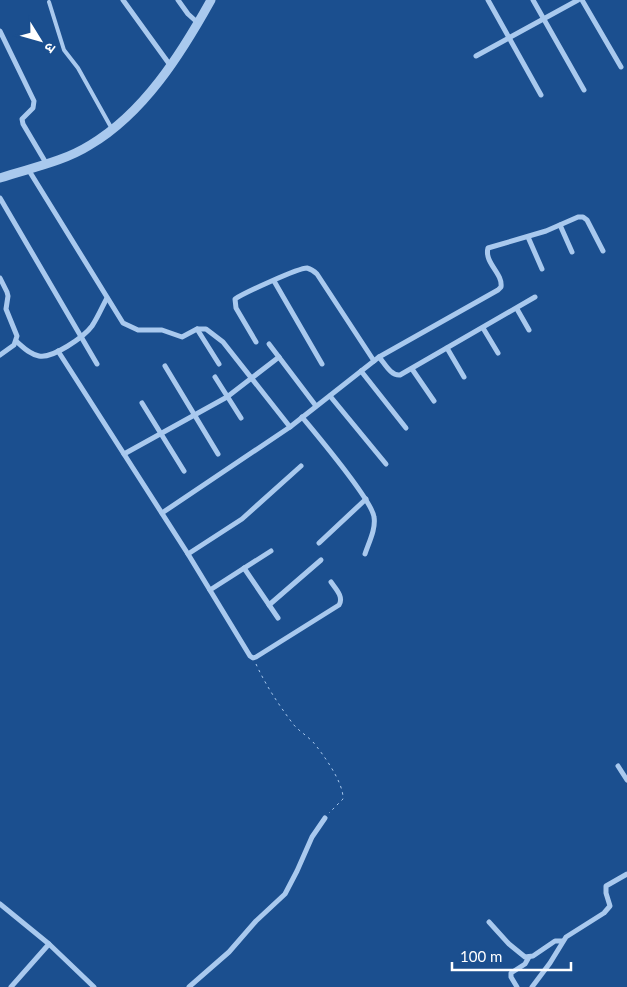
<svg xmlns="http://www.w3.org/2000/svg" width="627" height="987" font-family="Lato,'Noto Sans Devanagari',sans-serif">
<rect width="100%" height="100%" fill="#1b4f8f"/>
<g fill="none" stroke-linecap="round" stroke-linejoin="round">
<path stroke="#a9c9ee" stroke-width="1" stroke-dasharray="2.5 4" stroke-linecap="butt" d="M256,664C266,686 279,705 293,724C299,731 306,735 313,742C323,754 344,783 343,799L329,813"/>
<path stroke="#a9c9ee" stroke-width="4" d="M49,2L64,50L78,68L112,129"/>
<g stroke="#a9c9ee" stroke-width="5">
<path d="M123,0L170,65"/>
<path d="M178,0L188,14L198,23"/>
<path d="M488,0L541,95"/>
<path d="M533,0L584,90"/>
<path d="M582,0L621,67"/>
<path d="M0,31L34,101L33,108L22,119L23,124L46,163"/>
<path d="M476,56L578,0"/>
<path d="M28,169L123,323L138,330H162L182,337L197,329H206L223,342L290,427"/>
<path d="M0,198L97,364"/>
<path d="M560,225L572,252"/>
<path d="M528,237L542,269"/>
<path d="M0,278L7,292L8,296L6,309L17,336L14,345L0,355"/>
<path d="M274,281L322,364"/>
<path d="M517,309L529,330"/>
<path d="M483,328L498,353"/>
<path d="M197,329L219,364"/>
<path d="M16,341C23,347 29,354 39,356C52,359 84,337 92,326C98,317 102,307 107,298"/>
<path d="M256,342L236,308L235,299C244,293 298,268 307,268C311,269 315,272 317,274L374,361"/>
<path d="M269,344L316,406"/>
<path d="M447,348L464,377"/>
<path d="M58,351L188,554L250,656L253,658L256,657L339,605C344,597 336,589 331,582"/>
<path d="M379,357C385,364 391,376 400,375L535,297"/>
<path d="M165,366L218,454"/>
<path d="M412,369L434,401"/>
<path d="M361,371L406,428"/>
<path d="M215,377L241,418"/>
<path d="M330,396L386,464"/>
<path d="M142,403L184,471"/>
<path d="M302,417C316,434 372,500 374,517C376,529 369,542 365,554"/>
<path d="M124,454L227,397L279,357"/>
<path d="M162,513L290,427L379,357L498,290L501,287C503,273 484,263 488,248L546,231L578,217H583L587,220L603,251"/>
<path d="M319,543L366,499"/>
<path d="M188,554L242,519L301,466"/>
<path d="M244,568L278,618"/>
<path d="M210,590L271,551"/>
<path d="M269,605L321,560"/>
<path d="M618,766L627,780"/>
<path d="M0,904L49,944L94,987"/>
<path d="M489,922L509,944L525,957L533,956L555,941H562"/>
<path d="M11,987L49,944"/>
<path d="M189,987L229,952L256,921L285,894L297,871L312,837L325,818"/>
<path d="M517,987L511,977V973L525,964L529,957"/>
<path d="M532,987L550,963L566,937L604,913L610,906L606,893V886L627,874"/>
</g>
<path stroke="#a9c9ee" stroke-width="9" d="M0,178C30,168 63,162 90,145C144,113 181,54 211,0"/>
</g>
<g transform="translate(40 40) rotate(127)" stroke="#1b4f8f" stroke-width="4" paint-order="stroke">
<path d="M0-4L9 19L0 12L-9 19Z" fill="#ffffff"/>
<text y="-8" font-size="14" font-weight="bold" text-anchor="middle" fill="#ffffff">उ</text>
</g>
<path d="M452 962v8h119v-8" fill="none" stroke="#ffffff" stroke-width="2.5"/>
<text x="460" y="962" font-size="15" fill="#ffffff" stroke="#1b4f8f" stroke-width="4" paint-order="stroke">100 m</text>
</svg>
